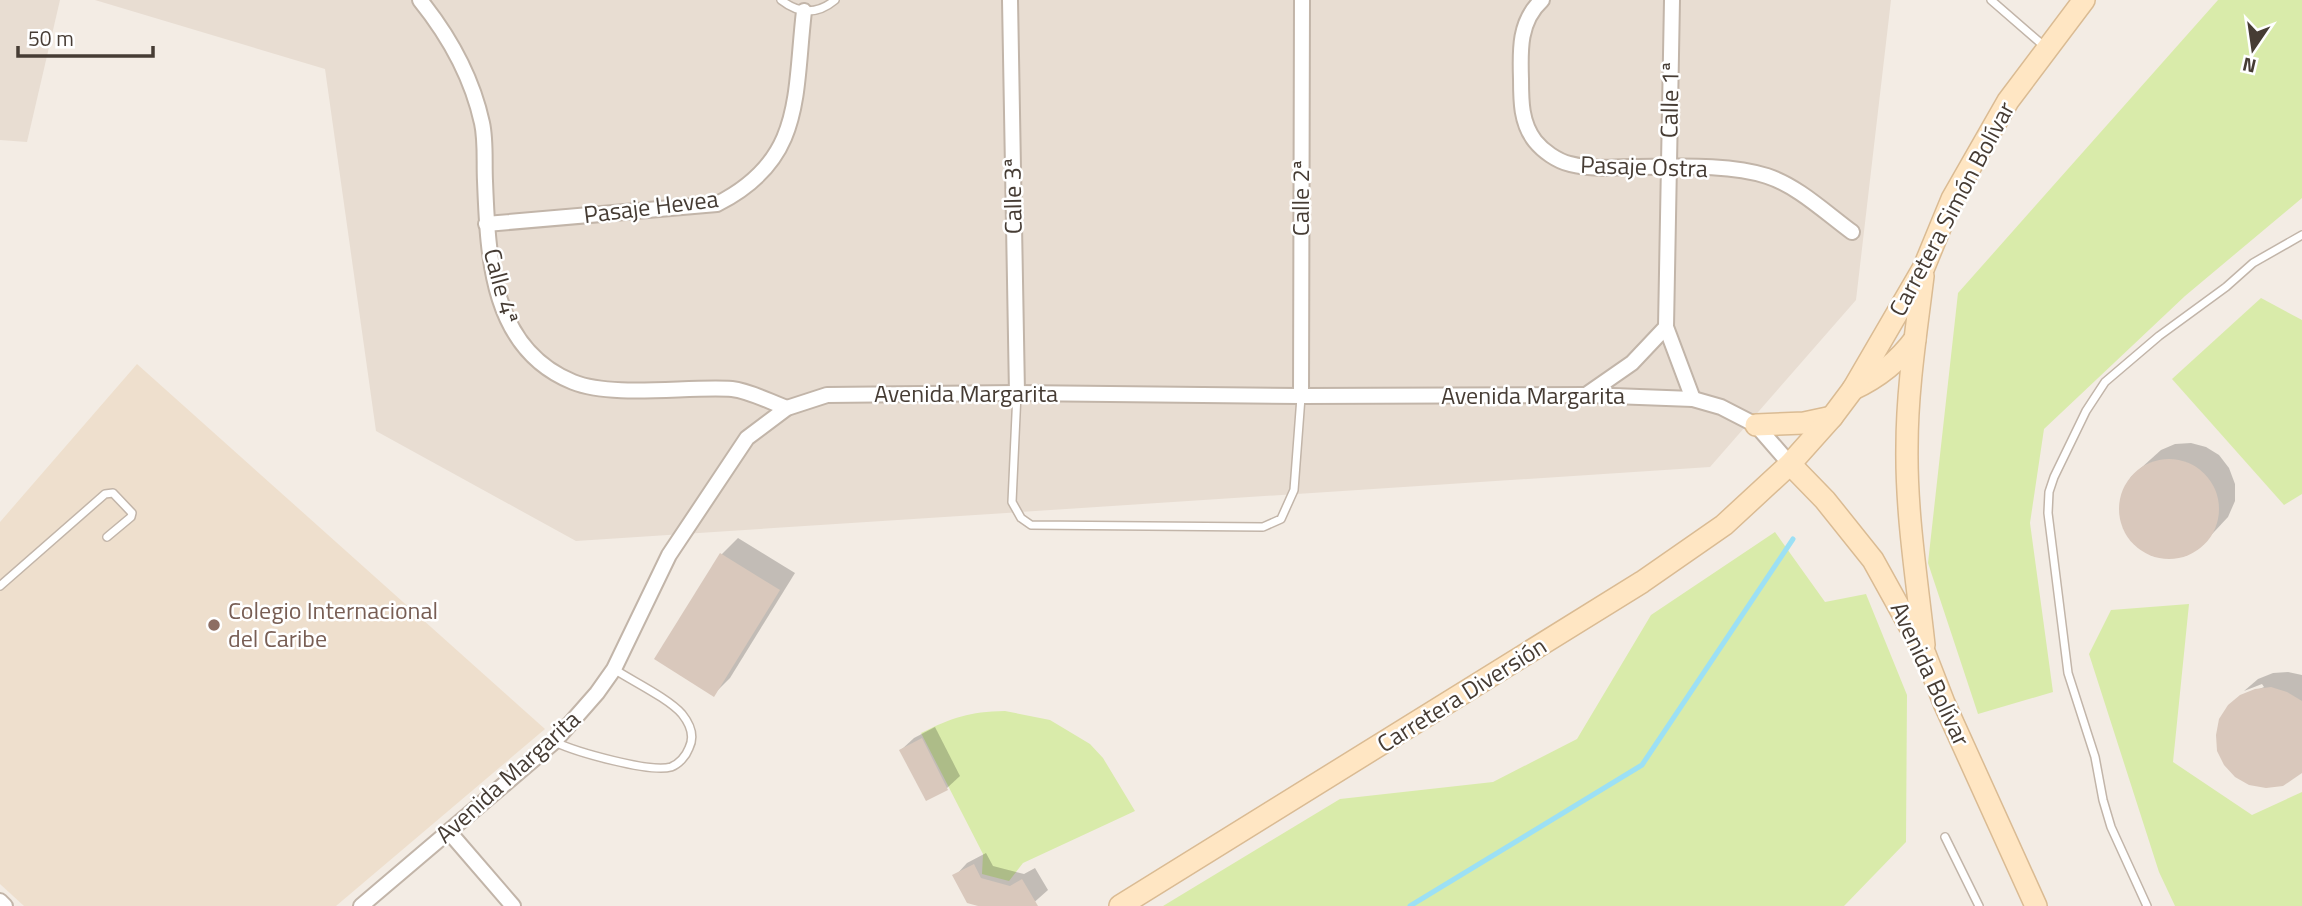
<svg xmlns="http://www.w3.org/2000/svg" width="2302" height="906" font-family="'Titillium Web',sans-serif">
<rect width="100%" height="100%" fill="#f3ece4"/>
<g fill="#e8ddd2">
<path d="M0,0H60L27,142L0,140Z"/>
<path d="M95,0H1891L1856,300L1710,467L576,541L376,431L325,69Z"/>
</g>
<path fill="#eedfcd" d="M137,364L545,729L336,906H24L0,884V522Z"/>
<g fill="#d9ebaa">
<path d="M2218,0H2302V198L2185,296L2044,429L2030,523L2053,692L1978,714L1928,563L1958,293Z"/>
<path d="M2261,298L2302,320V494L2284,505L2172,379Z"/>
<path d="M1775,532L1825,602L1866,594L1907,695L1906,842L1844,906H1163L1340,799L1493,782L1577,739L1651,615Z"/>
<path d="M2189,604L2173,762L2252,815L2302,792V906H2175L2159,872L2089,654L2111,610Z"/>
<path d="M1005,711L1050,720L1090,744L1103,758L1135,811L1023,863L1009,881L982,874L983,854L921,733C954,717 968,712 1005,711Z"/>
</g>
<g fill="#0003">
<path d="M2191,443L2206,447L2219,455L2229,468L2235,484V501L2228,517L2200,547L2185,555L2168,558L2152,554L2138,547L2128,535L2121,521L2120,506L2123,491L2131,477L2161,450L2175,444Z"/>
<path d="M738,538L795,573L730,678L713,695L722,554Z"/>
<path d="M2288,672L2302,675V771L2240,697L2264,687L2262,684L2244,691L2258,679L2273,673Z"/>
<path d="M935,727L960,776L947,788L926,799L901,750L914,738Z"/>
<path d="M986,853L993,866L1024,874L1035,868L1048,890L1030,906H984L955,876L967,863Z"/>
</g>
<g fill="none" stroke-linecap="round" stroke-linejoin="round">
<path stroke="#9ce0f5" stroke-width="5" d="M1410,906L1642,765L1793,539"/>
</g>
<g fill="#d9c8bc">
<circle cx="2169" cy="509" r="50"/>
<path d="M720,553L780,590L714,697L654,659Z"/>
<path d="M2271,687L2287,692L2302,701V773L2283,786L2266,788L2249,785L2235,777L2224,765L2217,751L2216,735L2219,719L2228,705L2240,695L2255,689Z"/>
<path d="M922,738L948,790L926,801L899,750Z"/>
<path d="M974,864L981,878L1010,886L1022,879L1038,906H978L967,903L952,875Z"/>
</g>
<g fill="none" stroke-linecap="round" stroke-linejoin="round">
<g stroke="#c2b5a9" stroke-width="10">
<g id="lane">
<path d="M781,0C799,14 817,15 835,0"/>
<path d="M1991,0L2044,46"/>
<path d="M1017,393L1012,502L1021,518L1031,525L1263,527L1281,519L1294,490L1301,397"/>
<path d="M0,586L105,494L113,493L132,513L131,517L107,537"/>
<path d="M555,742C576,752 650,773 671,767C679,764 686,756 689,748C695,736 690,724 682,714C668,698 632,681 614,669"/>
<path d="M1945,837L1979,906"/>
<path d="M2147,906L2111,827L2103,800L2095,757L2068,673L2048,513L2049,492L2054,477L2086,411L2105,382L2159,336L2226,287L2253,263L2302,235"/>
</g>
</g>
<g stroke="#c2b5a9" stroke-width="18">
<g id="street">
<path d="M420,0C449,36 472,77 482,123C486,141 484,162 485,181C488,258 491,349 573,382C613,398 687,386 732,389C750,391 770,402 787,408"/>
<path d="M1010,0L1017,393"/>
<path d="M1542,0C1519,21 1520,50 1521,79C1521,101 1521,123 1535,141C1543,151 1557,161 1570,164C1589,169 1609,168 1628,167C1670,167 1728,163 1767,176C1798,186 1826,213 1852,232"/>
<path d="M1672,0L1666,327L1693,399"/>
<path d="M486,224L717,204C804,160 794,97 804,11"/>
<path d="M1586,395L1632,363L1666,327"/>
<path d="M1301,396L1302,0"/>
<path d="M450,833L513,906"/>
<path d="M0,901L5,906"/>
<path d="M361,906L554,742L597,693L614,669L669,555L747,438L787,408L827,395L1017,393L1301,396L1586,395L1693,399L1721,407L1756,425L1790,464"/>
</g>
</g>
<g stroke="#dabb93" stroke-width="24">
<g id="secondary">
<path d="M1923,276C1916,333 1907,390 1907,447C1906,513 1917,580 1924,645"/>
<path d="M1853,389C1879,377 1898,362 1915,339"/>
<path d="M1756,425L1804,423L1832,417"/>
<path d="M1790,464L1825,500L1873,560L1925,654L1944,703L2036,906"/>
<path d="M1120,906L1642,582L1724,525L1790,464L1832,417L1853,389L1924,267L1952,199L2008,101L2084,0"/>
</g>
</g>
<use href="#lane" stroke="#fff" stroke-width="7"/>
<use href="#street" stroke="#fff" stroke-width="14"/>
<use href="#secondary" stroke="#ffe6c3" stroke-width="21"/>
</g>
<circle fill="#8d6e63" stroke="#fff" stroke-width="2.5" cx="214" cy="625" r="7"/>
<g text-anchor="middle" stroke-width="5" stroke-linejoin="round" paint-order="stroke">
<g font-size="24" fill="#463c34" stroke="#fff">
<text transform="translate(1670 100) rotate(-89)" y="8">Calle 1ª</text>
<text transform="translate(1644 167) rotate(2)" y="8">Pasaje Ostra</text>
<text transform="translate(1013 196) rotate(-91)" y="8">Calle 3ª</text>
<text transform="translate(1301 198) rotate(-90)" y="8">Calle 2ª</text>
<text transform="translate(651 207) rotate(-7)" y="8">Pasaje Hevea</text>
<text transform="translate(1952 209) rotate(-62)" y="8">Carretera Simón Bolívar</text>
<text transform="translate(501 286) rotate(75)" y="8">Calle 4ª</text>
<text x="966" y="402">Avenida Margarita</text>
<text x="1533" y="404">Avenida Margarita</text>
<text transform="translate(1930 674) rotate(65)" y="8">Avenida Bolívar</text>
<text transform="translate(1462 695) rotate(-32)" y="8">Carretera Diversión</text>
<text transform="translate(508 777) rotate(-42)" y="8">Avenida Margarita</text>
</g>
<g font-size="24" fill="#785e54" stroke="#fff" text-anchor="start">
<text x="228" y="619">Colegio Internacional<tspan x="228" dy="28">del Caribe</tspan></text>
</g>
</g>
<g transform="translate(2253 49) rotate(193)" stroke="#ffffff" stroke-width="5" paint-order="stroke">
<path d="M0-5L12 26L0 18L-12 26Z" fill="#463c34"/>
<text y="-10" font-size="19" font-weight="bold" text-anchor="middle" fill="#463c34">N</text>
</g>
<path d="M18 46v10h135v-10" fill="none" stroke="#463c34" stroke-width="3.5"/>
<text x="28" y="46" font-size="21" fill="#463c34" stroke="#ffffff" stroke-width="5" paint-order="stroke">50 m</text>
</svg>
